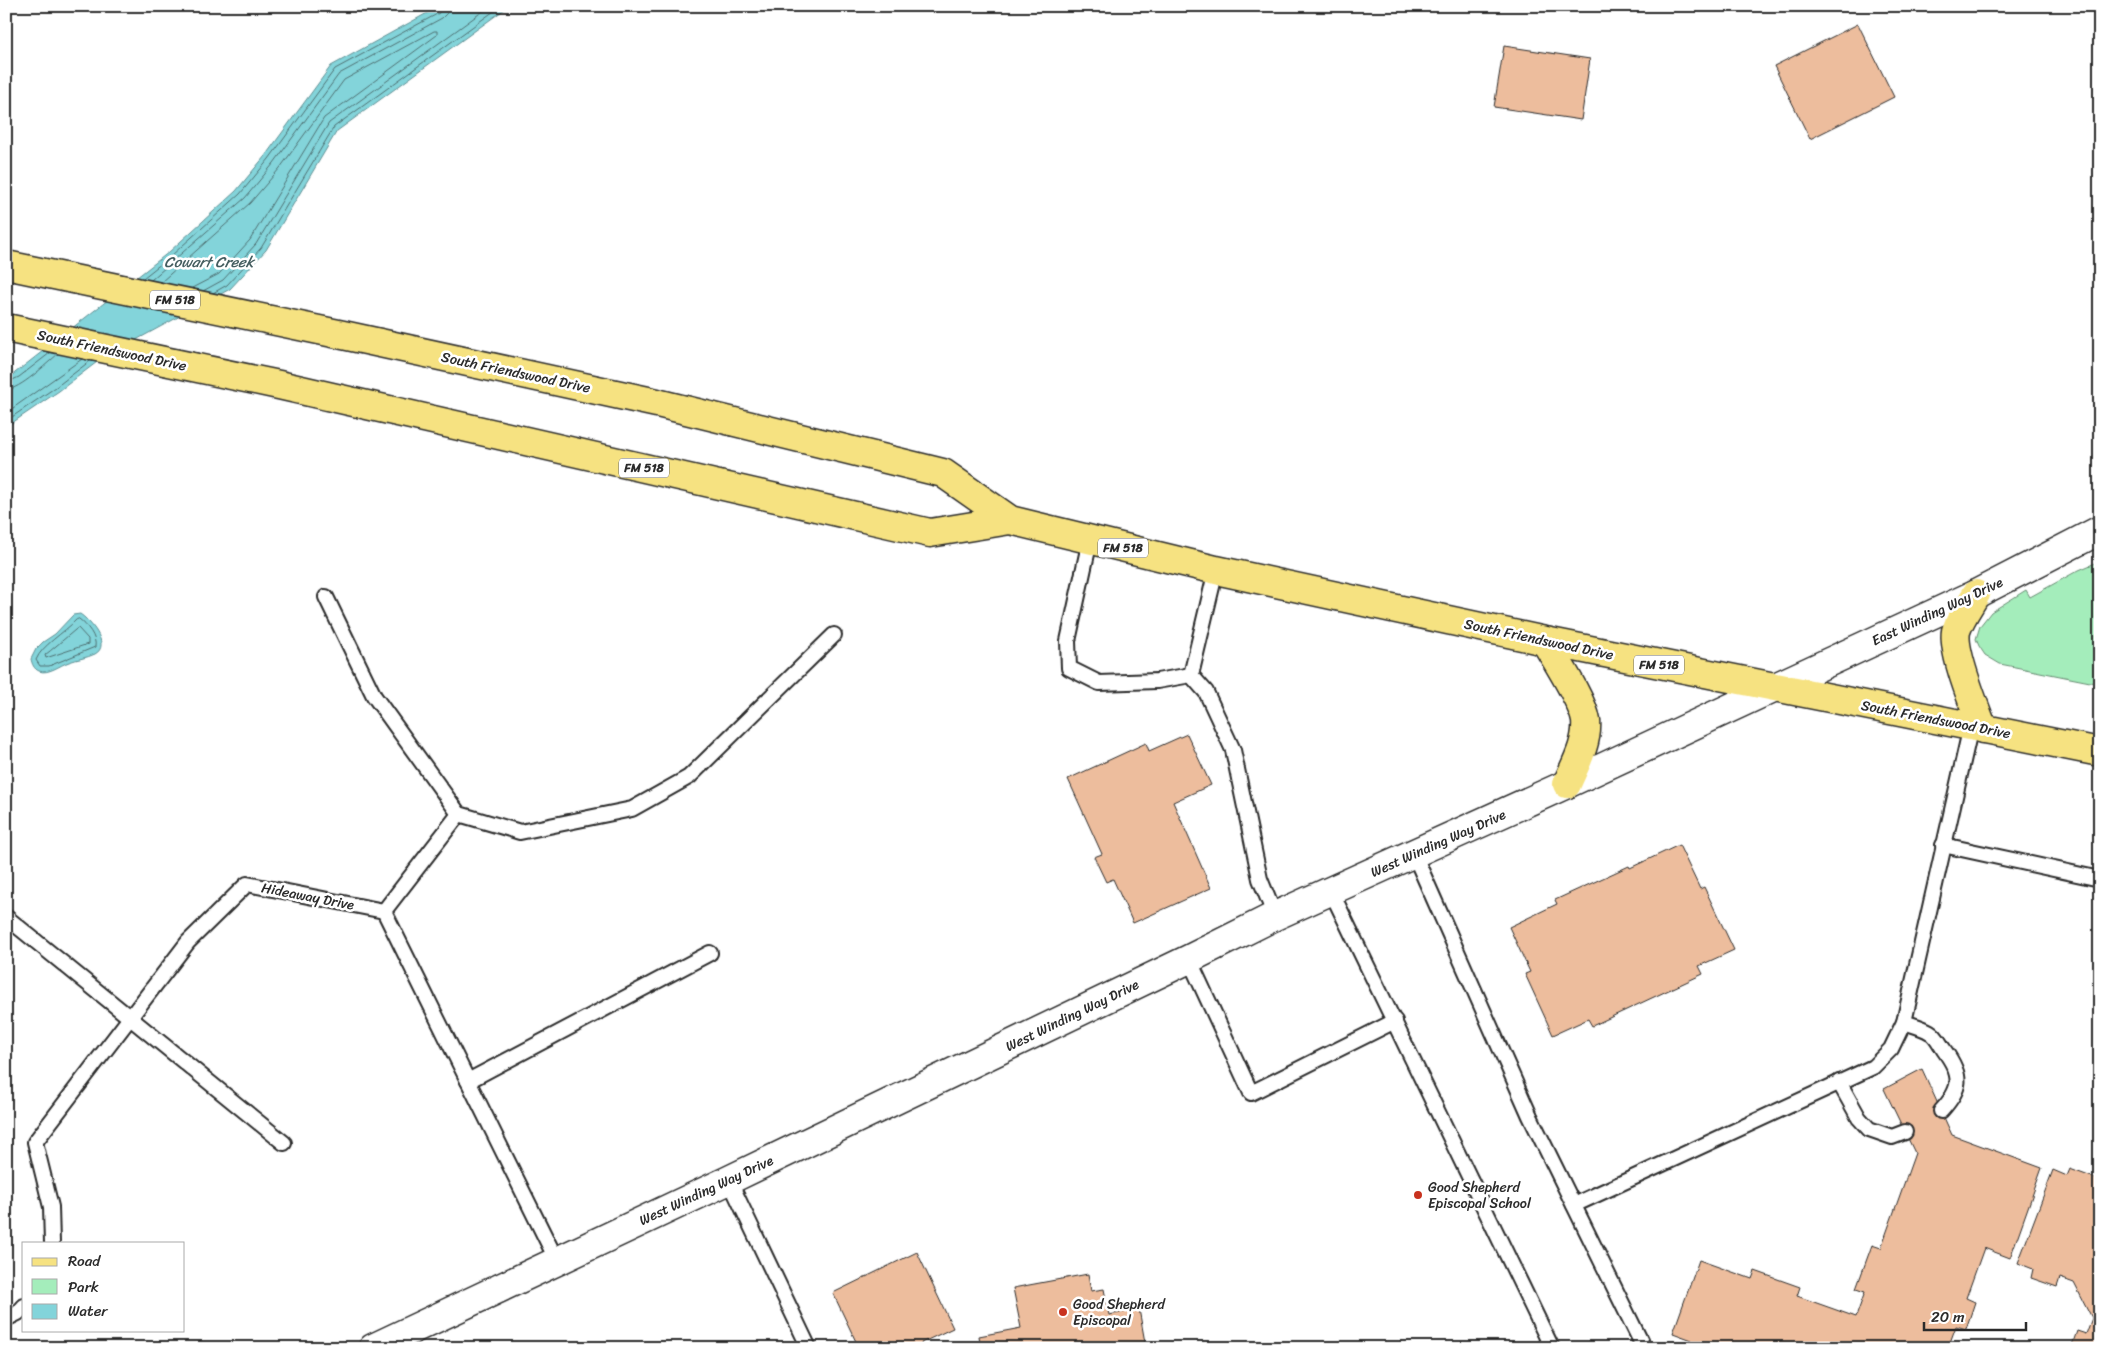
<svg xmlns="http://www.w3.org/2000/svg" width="2106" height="1354" font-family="Sriracha,sans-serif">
<rect width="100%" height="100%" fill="#fff"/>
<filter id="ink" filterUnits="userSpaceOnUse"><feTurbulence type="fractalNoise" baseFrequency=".02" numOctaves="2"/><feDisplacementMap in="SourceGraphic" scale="10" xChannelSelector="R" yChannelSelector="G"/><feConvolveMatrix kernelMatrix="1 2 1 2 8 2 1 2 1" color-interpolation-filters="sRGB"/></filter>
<g filter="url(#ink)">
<path fill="#a4edbb" stroke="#688c73" d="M2100,561V684L2000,664L1985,655L1979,646L1976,639L1980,626L1991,612L2026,590L2030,597L2079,570Z"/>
<g fill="#83d4da" stroke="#609094">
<path d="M440,6H509L337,131L266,250L230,289L101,359L59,391L6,427V380L169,252L236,191L265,156L331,66Z"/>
<path d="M80,614C89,620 112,645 95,654C87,658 77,659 69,662C60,665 48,675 39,671C34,669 32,664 31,659L36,649L43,642L55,634L73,615Z"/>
</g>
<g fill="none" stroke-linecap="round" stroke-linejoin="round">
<g stroke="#4e6f71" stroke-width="1">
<path d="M143,278L172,255L240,194L269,159L335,69L439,13L442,6"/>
<path d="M151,280L245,198L274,163L339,74L442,18L447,13L448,6"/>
<path d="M161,282L250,203L280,168L344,80L434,31H437V35L324,118L250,240L219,274L192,288"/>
<path d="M203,291L223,280L256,244L329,123L490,6"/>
<path d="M213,293L227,285L261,248L334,127L501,6"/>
<path d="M6,383L19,377L50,353"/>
<path d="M6,390C21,389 46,364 58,354"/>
<path d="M6,413L82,359"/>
<path d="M6,421L56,387L90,361"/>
<path d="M79,619C87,625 97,637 95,647L49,666H40L36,660C42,645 64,633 76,620Z"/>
<path d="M78,628L88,639V644L46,658L45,655L50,651Z"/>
</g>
</g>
<g fill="#edbd9d" stroke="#2b2b2b">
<path d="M1858,24L1894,97L1810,139L1774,66Z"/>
<path d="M1504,46L1590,59L1581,120L1494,107Z"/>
<path d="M1187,734L1211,785L1173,802L1211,888L1133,923L1113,879L1106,882L1094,857L1102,854L1068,779L1146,743L1149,751Z"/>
<path d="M1679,845L1700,889L1704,887L1734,950L1699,966L1703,974L1592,1026L1588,1019L1553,1035L1525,974L1530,972L1509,927L1557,904L1555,900L1629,866L1630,868Z"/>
<path d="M1922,1069L1952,1135L2042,1168L2010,1258L1984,1248L1966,1298L1975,1302L1966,1329L1956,1326L1948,1348H1690L1692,1340L1673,1333L1699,1260L1752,1279L1755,1271L1800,1287L1797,1296L1856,1317L1865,1292L1856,1289L1872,1245L1881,1248L1915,1153L1884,1089Z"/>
<path d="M2070,1169L2100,1180V1348H2071L2077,1331L2086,1334L2092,1318L2074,1283L2060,1278L2057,1287L2031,1278L2033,1269L2018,1263L2053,1170L2067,1176Z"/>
<path d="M917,1252L953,1328L921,1343L923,1348H859L833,1293Z"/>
<path d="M1088,1274L1091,1291L1104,1289L1109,1315L1139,1309L1146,1348H981L979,1336L1021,1328L1013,1288Z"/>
</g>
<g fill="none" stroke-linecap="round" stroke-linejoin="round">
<g stroke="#2b2b2b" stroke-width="18">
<g id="lane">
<path d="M1090,540L1068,641L1069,668L1099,683L1157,681L1191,675"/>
<path d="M1216,570L1191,675L1206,692L1233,750L1260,879L1275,916"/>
<path d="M326,597L374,696L459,814L520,832L632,809L689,777L834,635"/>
<path d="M1943,845L2100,879"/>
<path d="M1414,854L1530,1116L1644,1348"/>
<path d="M1331,891L1552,1348"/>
<path d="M384,911L459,814"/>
<path d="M6,917L284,1143"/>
<path d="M1189,959L1251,1093L1395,1021"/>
<path d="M1904,1022C1912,1025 1922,1027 1930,1032C1936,1035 1940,1044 1944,1050C1963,1076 1962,1088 1941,1111"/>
<path d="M468,1081L710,953"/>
<path d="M1839,1082L1859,1118L1869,1129L1892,1137L1905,1132"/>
<path d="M729,1180L809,1348"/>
<path d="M1574,1205L1873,1067L1891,1049L1904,1022L1971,726"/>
<path d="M52,1243L51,1207L35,1142L188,942L247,884L384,911L557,1261"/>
<path d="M6,1319L18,1313L24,1306"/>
</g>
</g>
<g stroke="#2b2b2b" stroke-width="31">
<path id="street" d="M373,1348L729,1180L1189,959L1275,916L1567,784L1773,688"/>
</g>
<g stroke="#2b2b2b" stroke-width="31">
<path id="secondary" d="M1773,688L1976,594L2100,530"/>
</g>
<g stroke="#2b2b2b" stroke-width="31">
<g id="primary">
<path d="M6,265L343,335L657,403L943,473L1010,520L1216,570L1545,641L2100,752"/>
<path d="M6,328L279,385L930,533L1010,520"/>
<path d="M1976,594C1969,606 1960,618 1956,631C1952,652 1975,707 1983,729"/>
<path d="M1545,641C1556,660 1583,701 1586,721C1588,743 1575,765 1567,784"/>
</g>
</g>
<use href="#lane" stroke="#fff" stroke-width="14"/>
<use href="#street" stroke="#fff" stroke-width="28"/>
<use href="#secondary" stroke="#fff" stroke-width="28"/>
<use href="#primary" stroke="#f6e281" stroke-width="28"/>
</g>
</g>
<g fill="#c8321e" stroke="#fff" stroke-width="2">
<circle cx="1418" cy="1195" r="5"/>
<circle cx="1063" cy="1312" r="5"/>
</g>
<g text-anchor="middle" stroke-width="5" stroke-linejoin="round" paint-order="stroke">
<g fill="#fff" stroke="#6b6b6b" stroke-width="1">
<rect x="150" y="290.5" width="50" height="19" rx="4"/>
<rect x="619" y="458.5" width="50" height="19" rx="4"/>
<rect x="1098" y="538.5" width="50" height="19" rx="4"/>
<rect x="1634" y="655.5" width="50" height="19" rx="4"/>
</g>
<g font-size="12" font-weight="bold" fill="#2b2b2b">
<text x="175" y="304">FM 518</text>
<text x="644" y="472">FM 518</text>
<text x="1123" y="552">FM 518</text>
<text x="1659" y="669">FM 518</text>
</g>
<g font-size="14" fill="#2b2b2b" stroke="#fff">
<text transform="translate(112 350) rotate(12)" y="5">South Friendswood Drive</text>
<text transform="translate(516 372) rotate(12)" y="5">South Friendswood Drive</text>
<text transform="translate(1937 611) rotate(-25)" y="5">East Winding Way Drive</text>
<text transform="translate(1539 639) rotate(12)" y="5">South Friendswood Drive</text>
<text transform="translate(1936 719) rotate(11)" y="5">South Friendswood Drive</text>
<text transform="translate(1438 843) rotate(-24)" y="5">West Winding Way Drive</text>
<text transform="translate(308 896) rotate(11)" y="5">Hideaway Drive</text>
<text transform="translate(1072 1015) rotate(-26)" y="5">West Winding Way Drive</text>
<text transform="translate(706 1190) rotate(-25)" y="5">West Winding Way Drive</text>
</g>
<g font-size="14" fill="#2b2b2b" stroke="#fff" text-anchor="start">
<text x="1428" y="1192">Good Shepherd<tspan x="1428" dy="16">Episcopal School</tspan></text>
<text x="1073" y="1309">Good Shepherd<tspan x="1073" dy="16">Episcopal</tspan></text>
</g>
<g font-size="15" font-style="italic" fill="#455e60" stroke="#fff">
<text x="209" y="267">Cowart Creek</text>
</g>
</g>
<rect width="2106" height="1354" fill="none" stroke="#fff" stroke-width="25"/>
<rect x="12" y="12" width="2081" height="1329" fill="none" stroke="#2b2b2b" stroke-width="2" filter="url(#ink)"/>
<rect x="22" y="1242" width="162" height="90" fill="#ffffff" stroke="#aaaaaa"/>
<rect x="32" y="1258" width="25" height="8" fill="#f6e281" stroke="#aaaaaa"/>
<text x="68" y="1266" font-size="15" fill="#2b2b2b">Road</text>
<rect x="32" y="1279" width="25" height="15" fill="#a4edbb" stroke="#aaaaaa"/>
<text x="68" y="1292" font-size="15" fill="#2b2b2b">Park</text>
<rect x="32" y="1304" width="25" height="15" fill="#83d4da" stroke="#aaaaaa"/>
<text x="68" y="1316" font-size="15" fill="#2b2b2b">Water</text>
<path d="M1924 1322v8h102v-8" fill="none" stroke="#2b2b2b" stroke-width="2.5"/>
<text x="1931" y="1322" font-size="15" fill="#2b2b2b" stroke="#ffffff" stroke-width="4" paint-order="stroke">20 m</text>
</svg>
